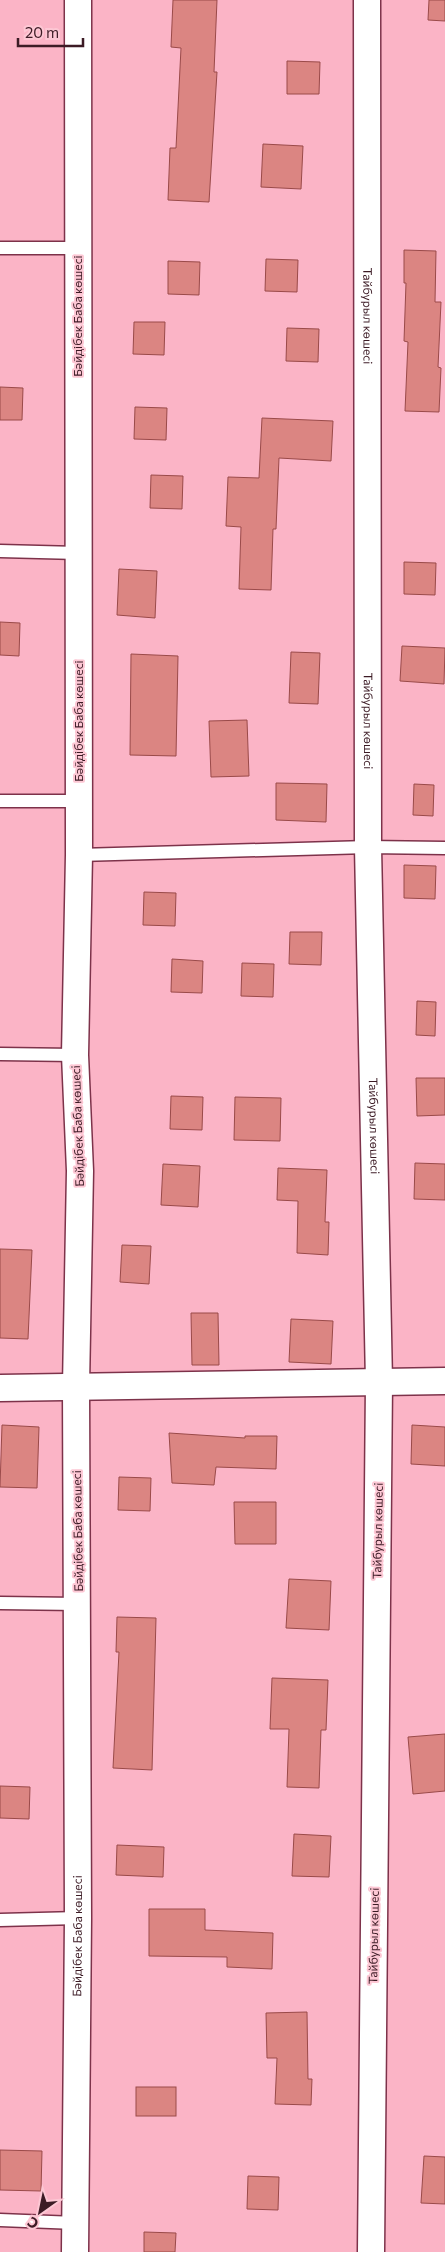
<svg xmlns="http://www.w3.org/2000/svg" width="445" height="2252" font-family="Commissioner,sans-serif">
<rect width="100%" height="100%" fill="#fbb4c6"/>
<g fill="#db8582" stroke="#9a4a49">
<path d="M173,0H217L214,72H217L209,202L168,200L170,148H176L181,48L171,47Z"/>
<path d="M429,0H445V21L428,20Z"/>
<path d="M287,61L320,62L319,94H287Z"/>
<path d="M263,144L303,146L301,189L261,187Z"/>
<path d="M404,250L436,251L435,302H441L438,367L441,368L439,412L405,411L408,342L404,341L406,283H404Z"/>
<path d="M266,259L298,260L297,292L265,291Z"/>
<path d="M168,261L200,262L199,295L168,294Z"/>
<path d="M134,322H165L164,355L133,354Z"/>
<path d="M287,328L319,329L318,362L286,361Z"/>
<path d="M0,387L23,388L22,420H0Z"/>
<path d="M135,407L167,408L166,440L134,439Z"/>
<path d="M262,418L333,421L331,461L279,458L276,529H273L271,590L239,589L241,527L226,526L228,477L259,478Z"/>
<path d="M151,475L183,476L182,509L150,508Z"/>
<path d="M404,562L436,563L435,595L404,594Z"/>
<path d="M119,569L157,571L155,618L117,615Z"/>
<path d="M0,622L20,623L19,656L0,655Z"/>
<path d="M402,646L445,648L444,684L400,681Z"/>
<path d="M291,652L320,653L318,704L289,703Z"/>
<path d="M131,654L178,656L176,756L130,755Z"/>
<path d="M247,720L249,776L211,777L209,721Z"/>
<path d="M276,783L327,784L326,822L276,820Z"/>
<path d="M414,784L434,785L433,816L413,815Z"/>
<path d="M404,865L436,866L435,899L404,898Z"/>
<path d="M144,892L176,893L175,926L143,925Z"/>
<path d="M290,932H322L321,965L289,964Z"/>
<path d="M172,959L203,961L202,993L171,992Z"/>
<path d="M242,963L274,964L273,997L241,996Z"/>
<path d="M417,1001L436,1002L435,1036L416,1035Z"/>
<path d="M416,1078H445V1115L417,1116Z"/>
<path d="M171,1096L203,1097L202,1130L170,1129Z"/>
<path d="M235,1097L281,1098L280,1141L234,1140Z"/>
<path d="M415,1163L445,1164V1200L414,1199Z"/>
<path d="M163,1164L200,1166L198,1207L161,1205Z"/>
<path d="M278,1168L327,1170L325,1222H329L328,1255L297,1253L298,1201L277,1200Z"/>
<path d="M122,1245L151,1246L149,1284L120,1282Z"/>
<path d="M0,1249L32,1250L28,1339L0,1338Z"/>
<path d="M191,1313H218L219,1365H192Z"/>
<path d="M291,1319L333,1321L331,1364L289,1362Z"/>
<path d="M2,1425L39,1427L37,1488L0,1487Z"/>
<path d="M412,1425L445,1427V1466L411,1464Z"/>
<path d="M169,1433L245,1438V1436H277L276,1469L216,1467L214,1485L172,1483Z"/>
<path d="M119,1477L151,1478L150,1511L118,1510Z"/>
<path d="M234,1502H276V1544H235Z"/>
<path d="M289,1579L331,1581L329,1630L286,1628Z"/>
<path d="M117,1617L156,1618L152,1770L113,1768L119,1652H116Z"/>
<path d="M272,1678L328,1680L326,1730H321L319,1788L287,1787L289,1729H270Z"/>
<path d="M445,1734V1791L413,1794L408,1737Z"/>
<path d="M0,1786L30,1787L29,1819L0,1818Z"/>
<path d="M294,1834L331,1836L329,1877L292,1876Z"/>
<path d="M117,1845L164,1847L163,1877L116,1875Z"/>
<path d="M149,1909H205V1930L273,1933L272,1969L227,1967V1957L149,1956Z"/>
<path d="M307,2012L308,2079H312L311,2105L275,2104L277,2058H267L266,2013Z"/>
<rect x="136" y="2087" width="40" height="29"/>
<path d="M0,2150L42,2151L41,2191L0,2190Z"/>
<path d="M424,2156L445,2157V2204L421,2203Z"/>
<path d="M248,2176L279,2177L278,2210L247,2209Z"/>
<path d="M144,2232L176,2233L175,2252H144Z"/>
</g>
<g fill="none" stroke-linecap="round" stroke-linejoin="round">
<g stroke="#7d324a" stroke-width="15">
<g id="lane">
<path d="M0,248H78"/>
<path d="M0,551L78,553"/>
<path d="M0,801H79"/>
<path d="M79,855L368,847L445,848"/>
<path d="M0,1054L75,1055"/>
<path d="M0,1603L78,1604"/>
<path d="M0,1920L78,1918"/>
<path d="M0,2220L76,2223"/>
</g>
</g>
<g stroke="#7d324a" stroke-width="29">
<g id="street">
<path id="s1" d="M367,0L368,847L379,1382L371,2252"/>
<path d="M0,1388L445,1381"/>
<path id="s2" d="M75,2252L78,1918L76,1386L80,1171L75,1055L79,855L78,0"/>
</g>
</g>
<use href="#lane" stroke="#fff" stroke-width="12"/>
<use href="#street" stroke="#fff" stroke-width="26"/>
</g>
<g text-anchor="middle" stroke-width="4" stroke-linejoin="round" paint-order="stroke">
<g font-size="12" fill="#3c1b25" stroke="#fdc7d4">
<text transform="translate(78 316) rotate(-90)" y="4">Бәйдібек Баба көшесі</text>
<text dy="4" stroke="none"><textPath href="#s1" startOffset="316">Тайбурыл көшесі</textPath></text>
<text transform="translate(79 721) rotate(-90)" y="4">Бәйдібек Баба көшесі</text>
<text dy="4" stroke="none"><textPath href="#s1" startOffset="721">Тайбурыл көшесі</textPath></text>
<text transform="translate(78 1126) rotate(-92)" y="4">Бәйдібек Баба көшесі</text>
<text dy="4" stroke="none"><textPath href="#s1" startOffset="1126">Тайбурыл көшесі</textPath></text>
<text transform="translate(78 1531) rotate(-91)" y="4">Бәйдібек Баба көшесі</text>
<text transform="translate(378 1531) rotate(-89)" y="4">Тайбурыл көшесі</text>
<text dy="4" stroke="none"><textPath href="#s2" startOffset="316">Бәйдібек Баба көшесі</textPath></text>
<text transform="translate(374 1936) rotate(-89)" y="4">Тайбурыл көшесі</text>
</g>
</g>
<g transform="translate(40 2212) rotate(213)" stroke="#fdc7d4" stroke-width="4" paint-order="stroke">
<path d="M0-4L9 19L0 12L-9 19Z" fill="#3c1b25"/>
<text y="-8" font-size="14" font-weight="bold" text-anchor="middle" fill="#3c1b25">С</text>
</g>
<path d="M18 38v8h65v-8" fill="none" stroke="#3c1b25" stroke-width="2.5"/>
<text x="25" y="38" font-size="15" fill="#3c1b25" stroke="#fdc7d4" stroke-width="4" paint-order="stroke">20 m</text>
</svg>
